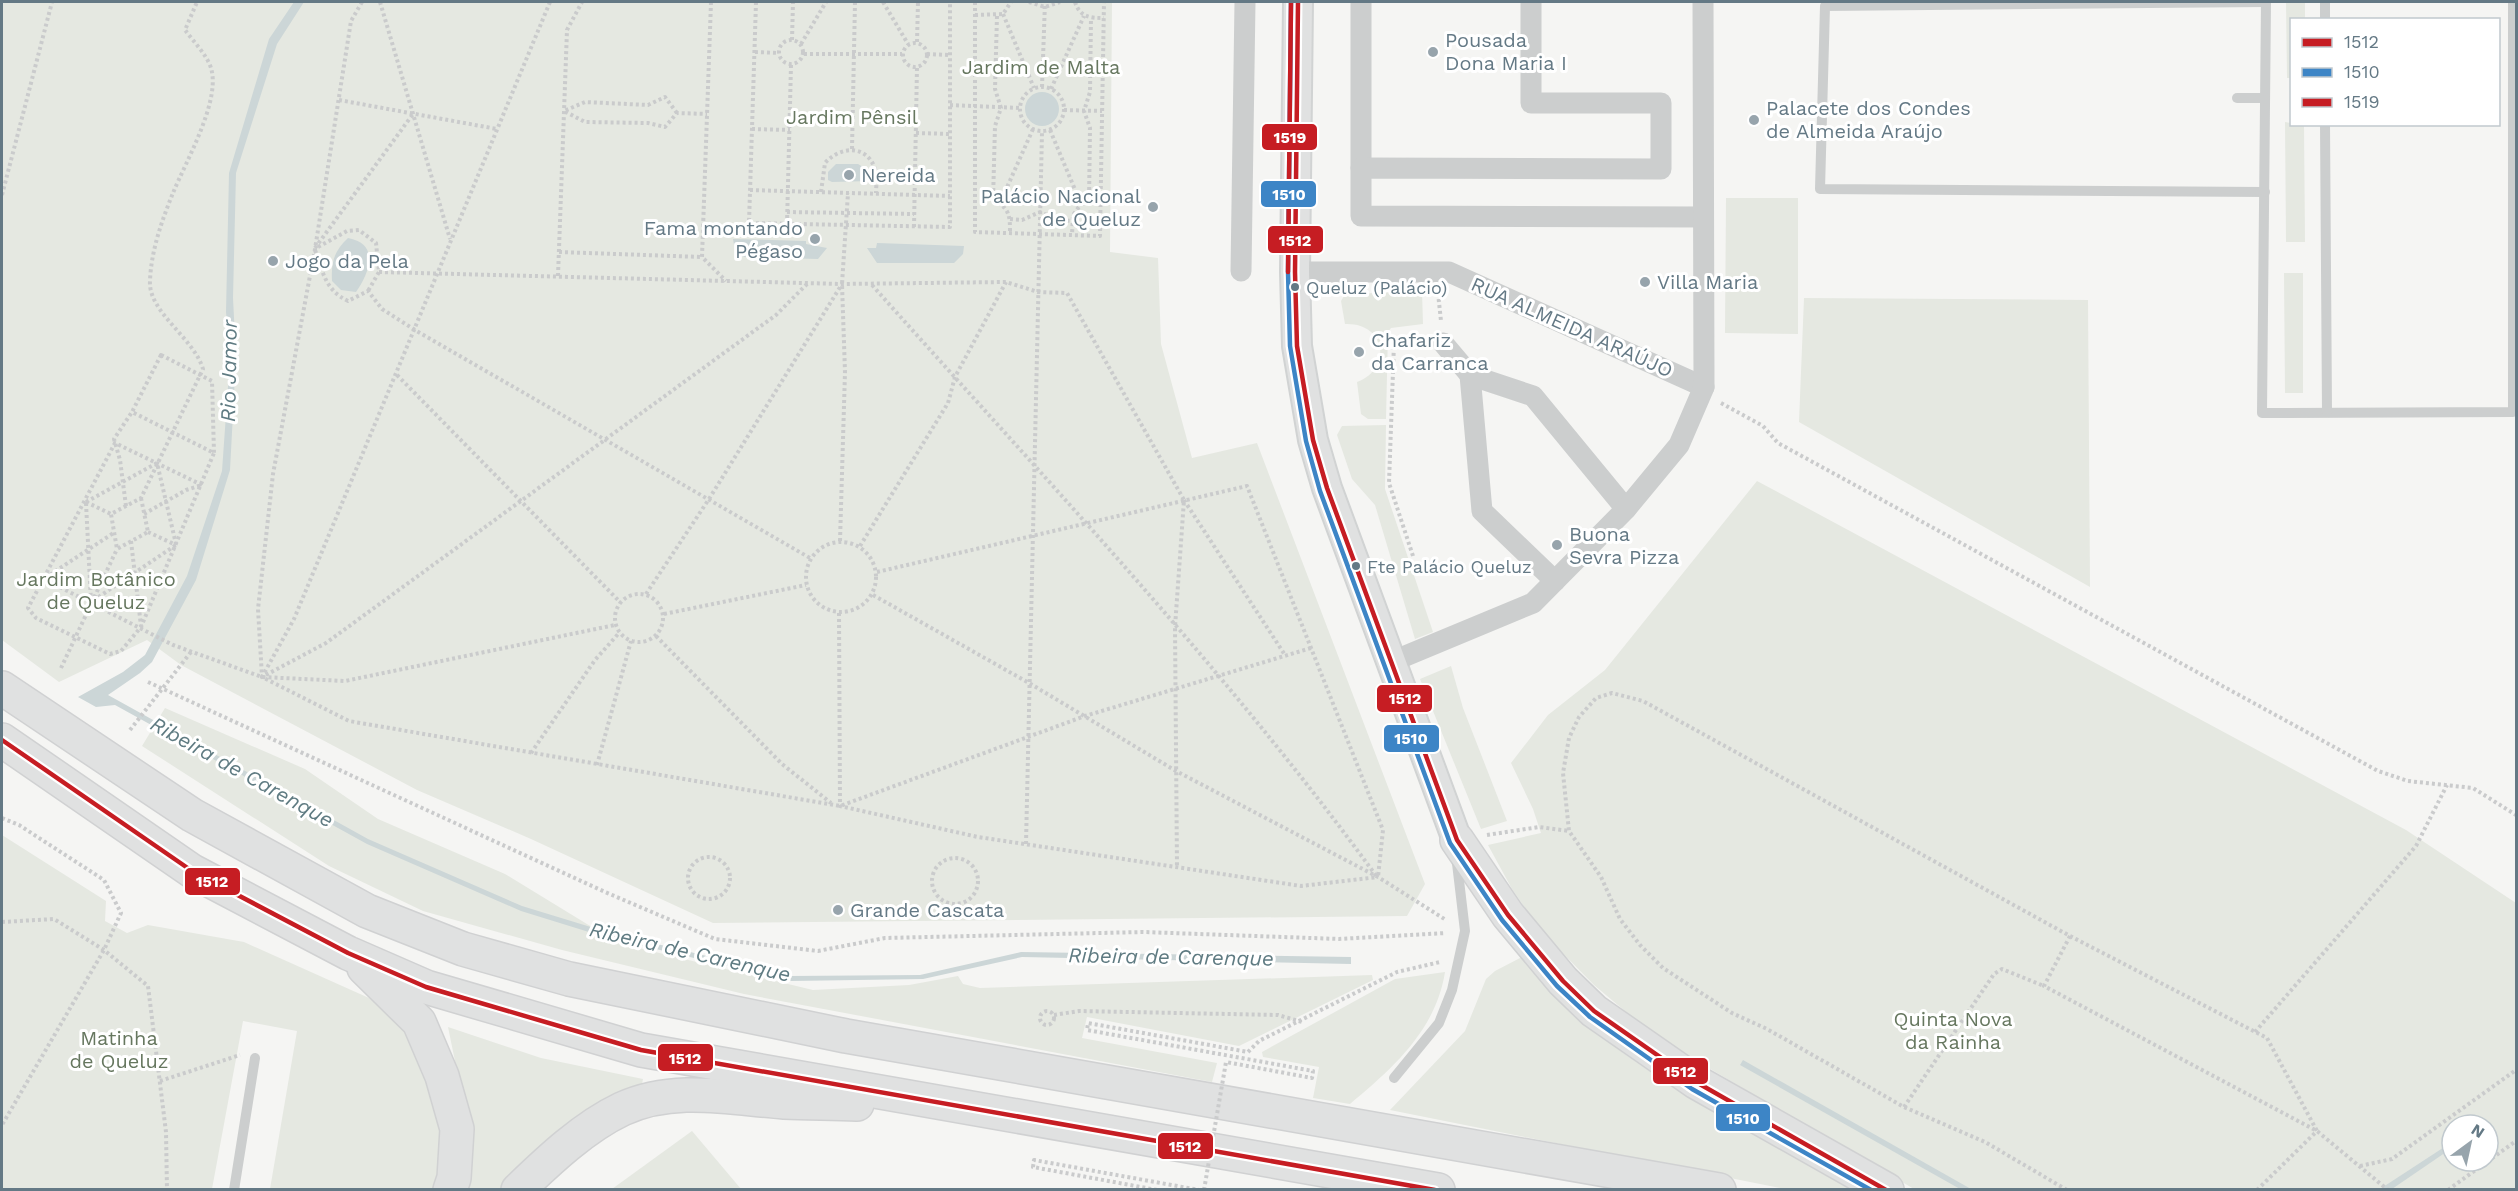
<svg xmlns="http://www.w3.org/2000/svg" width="2518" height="1191" font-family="'Work Sans',sans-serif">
<rect width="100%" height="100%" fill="#f5f5f3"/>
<g fill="#e5e8e1" fill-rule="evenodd">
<path d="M2,2H1112L1110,252L1158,258L1161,344L1192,458L1257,443L1425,884L1407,916L713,923L531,839L417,790L181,665L147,640L59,682L2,640Z"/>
<path d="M2286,2H2305V19L2292,20L2291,78H2287Z"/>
<path d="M2285,122L2304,125L2305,242H2286Z"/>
<path d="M1726,198H1798V334L1725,333Z"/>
<path d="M2284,273H2303V393H2285Z"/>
<path d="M1422,291L1423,324L1391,328L1388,332L1386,419H1368L1361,414L1357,382C1394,368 1385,322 1345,324L1341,301L1344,296L1352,294Z"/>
<path d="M1804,298L2088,300L2090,587L1799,422Z"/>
<path d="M1386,425L1385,489L1433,632L1415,639L1375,505L1352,479L1337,435L1342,426Z"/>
<path d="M1757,481L2406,830L2516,903V1189H1914L1656,1037L1594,985L1540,930L1512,889L1488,845L1541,833L1533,809L1511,763L1548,715L1605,670ZM2452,1125H2488V1161H2452Z"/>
<path d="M1451,666L1463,708L1507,821L1481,829L1420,679Z"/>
<path d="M165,708L305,769L378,819L505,874L618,943L813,990L909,985L958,976L963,984L980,988L1372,975L1373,980L1239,1046L1087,1017L1082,1038L1217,1063L1212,1082L744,994L562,950L423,911L329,866L142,746Z"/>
<path d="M2,835L106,901L105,921L127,933L148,925L244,942L369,998L403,1028L423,1063L440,1117L438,1189H270L297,1031L243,1021L212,1189H2Z"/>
<path d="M1522,957C1595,1057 1748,1129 1854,1189H1785L1390,1110L1465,1031L1486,979L1495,971Z"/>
<path d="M1445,972C1436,1030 1393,1068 1350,1104L1313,1098L1319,1067L1263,1057L1262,1052L1395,979Z"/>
<path d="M448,1027L541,1058L643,1079L642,1084L627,1090L505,1189H465L471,1139Z"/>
<path d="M692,1131L741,1189H612Z"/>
</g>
<g fill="#ccd6d7">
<path d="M294,2H304L277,44L236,173L233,298L236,357L230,470L196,580L152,662L140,673L108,695L368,839L522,906L607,932L790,976L920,975L1021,952L1351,957V964L1022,957L923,979L791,981L605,937L521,911L367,844L115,705L96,707L78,697L123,672L145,655L187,576L222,471L230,358L226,312L229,173L269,39Z"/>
<circle cx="1042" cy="109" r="17"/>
<path d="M836,164H858L871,172V181L832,182L828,180V172Z"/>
<path d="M348,238C380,244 370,272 356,292L341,290L332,281C331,262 334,251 348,238Z"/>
<path d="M733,239L806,241V244L827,248L818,259L743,257L734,245Z"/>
<path d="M877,243L964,246L963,254L954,263H877L867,248H876Z"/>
<path d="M1743,1060L1971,1189H1960L1740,1065Z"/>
<path d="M2452,1142V1148L2392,1189H2380Z"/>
</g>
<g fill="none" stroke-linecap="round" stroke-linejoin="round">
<g stroke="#d1d3d3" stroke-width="32">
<path id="secondary" d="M1298,2L1295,272L1297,346L1313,440L1327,488L1457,840"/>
</g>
<g stroke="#d0d1d2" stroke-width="36">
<g id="highway">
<path d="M2,688L192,815L367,911L463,949L569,979L846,1036L1719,1190"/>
<path d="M2,740L192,871L348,953L426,987L641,1050L1438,1190"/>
<path d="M1457,840L1508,915L1563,981L1594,1011L1696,1082L1887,1190"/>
<path d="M364,968L419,1022L442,1076L457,1129L454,1178L450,1190"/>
<path d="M518,1190C549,1160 584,1127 622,1109C674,1085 730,1098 784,1102C808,1103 833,1103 857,1104"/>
</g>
</g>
<g stroke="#cacbcc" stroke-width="4" stroke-dasharray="3 3" stroke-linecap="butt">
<path d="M362,2L351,21L315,249L273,474L258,609L262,677L326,643L776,315L808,283"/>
<path d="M380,2L450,239"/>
<path d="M550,2L294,619L262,677L349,721L840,806L1085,716L1311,648"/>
<path d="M711,2L702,257L726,281"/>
<path d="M756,2L749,223L950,227V2"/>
<path d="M883,2L908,44"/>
<path d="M975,2V232L1100,236L1104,2"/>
<path d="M1029,2L1045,7L1060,2"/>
<path d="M1075,2C1080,17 1089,18 1104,18"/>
<path d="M1003,14L1034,88"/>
<path d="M975,15L1003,14L1011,2"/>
<path d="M997,16L995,89L1001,108L995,126L993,201C1010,207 1010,217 1010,233"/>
<circle cx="791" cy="52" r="12"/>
<path d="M792,40L793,2"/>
<path d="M917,42L918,2"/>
<circle cx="915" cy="55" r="12"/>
<path d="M801,44L826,2"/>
<path d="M755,52L779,53"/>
<path d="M804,54H902"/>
<path d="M927,54L950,55"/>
<circle cx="1042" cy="109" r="22"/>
<path d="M1042,87L1045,2"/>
<path d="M1051,89L1084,16"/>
<path d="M339,100L497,129"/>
<path d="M950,105L1020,108"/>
<path d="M1064,110L1102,111"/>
<path d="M677,113L665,97L648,105L585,102L564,111L585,122L648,123L665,127L677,113L707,114"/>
<path d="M752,129L790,130"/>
<path d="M1050,130L1081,204L1073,215L1072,235"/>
<path d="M916,133L950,134"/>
<path d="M852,149L855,2"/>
<path d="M750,190L950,196"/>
<path d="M821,192L825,163C840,146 867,144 875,169C878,177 876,185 876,193"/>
<path d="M2,195L52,2"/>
<path d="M1089,202L1090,128L1084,111L1090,92L1091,18"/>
<path d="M1000,203L1033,129"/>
<path d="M1081,204L1100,202"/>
<path d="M787,212L914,214"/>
<path d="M1010,219L1022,220L1040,212L1058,220L1073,221"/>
<path d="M787,224L791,65"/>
<path d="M914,227L917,67"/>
<path d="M318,247L347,231L359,230L376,243L379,272L368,291"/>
<path d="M315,248L413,114"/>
<path d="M315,250C323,272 325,290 348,301L368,291L382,309L415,330L810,558"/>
<path d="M559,252L702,257"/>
<path d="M379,272L842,284L1006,282L1038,292L1067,293L1184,500L1175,627L1177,867"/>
<path d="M558,276L567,30L582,2"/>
<path d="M872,285C1044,478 1224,667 1377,877"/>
<path d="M1438,293L1441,321"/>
<path d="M161,355L212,381L214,453L132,412Z"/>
<path d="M397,375L620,602"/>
<path d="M1721,403L1763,426L1778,443L2378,771L2408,781L2473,788L2516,815"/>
<path d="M202,485L115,443L28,608L36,618L110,654L121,651L141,627L214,453"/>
<path d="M141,498L148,532L117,549L111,514L141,498L203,369C194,338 148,312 150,281C151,251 162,220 173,193C186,161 221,101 211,68C207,55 193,41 185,30L197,2"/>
<path d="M1184,500L1285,655"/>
<path d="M86,502L157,463L176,544"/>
<path d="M86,502L111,514"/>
<path d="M86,503L91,602L176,545"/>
<path d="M126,506L120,460L114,439L132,412"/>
<path d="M144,514L186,490L202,485"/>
<path d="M148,532L176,545"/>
<path d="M131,541L141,626"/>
<path d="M840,541L845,372L842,284L848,193"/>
<circle cx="841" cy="577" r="35"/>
<path d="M860,546L948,403L955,377L1006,282"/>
<path d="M1413,556L1389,483L1394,343H1422"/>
<path d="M877,572L1247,486L1383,830L1378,877"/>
<path d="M45,578L115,532"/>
<path d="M44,579L173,645L262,677L345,681L615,625"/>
<circle cx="639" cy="618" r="24"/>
<path d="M646,594L709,499L842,284"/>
<path d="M873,595L1029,683L1176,771L1378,877L1446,920"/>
<path d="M839,613L840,806L978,837L1301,886L1378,877"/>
<path d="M664,614L806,585"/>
<path d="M656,636L782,764L831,803"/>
<path d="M61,668L117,549"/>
<path d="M148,682L605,892L715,939L818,951L885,938L1143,932L1339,939L1446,933"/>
<path d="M130,730L191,652"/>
<path d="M531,753L595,660L619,633"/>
<path d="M597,765L631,641"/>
<path d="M2,818L19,825L104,880L121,913L104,950L2,1125"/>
<path d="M1487,835L1539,827L1569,831"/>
<path d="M1026,844L1042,132"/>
<circle cx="709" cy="878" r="21"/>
<circle cx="955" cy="881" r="23"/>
<path d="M2,922L54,919L104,950L148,986L166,1132L167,1190"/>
<path d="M2070,936L2044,986L2317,1131L2388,1190"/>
<circle cx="1047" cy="1018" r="7"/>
<path d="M1054,1015L1079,1011L1278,1015L1302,1022"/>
<path d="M2255,1032L2416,846L2447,785"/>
<path d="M1248,1052L1259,1041L1397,972L1440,962"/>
<path d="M160,1081L240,1055"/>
<path d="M1904,1107L1994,974L2002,969L2044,986"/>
<path d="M2360,1166L2392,1159L2516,1070"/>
<path d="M1157,1190L1033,1167L1034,1160L1199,1190"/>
<path d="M2067,1190L1985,1142L1904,1107L1767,1029L1732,1013L1663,968L1640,945L1620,919L1601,877L1569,831L1563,773L1569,738L1579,717L1596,698L1612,693L1643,701L2070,936L2267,1038L2317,1131"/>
<path d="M2257,1190L2317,1131"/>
<path d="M2448,1190L2516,1141"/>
</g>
<g stroke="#cccece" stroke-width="10">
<path d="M2266,2L2262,413L2513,412V2"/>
<path d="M2325,2V20"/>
<path d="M2237,98H2265"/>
<path d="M2325,124L2327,412"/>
<path d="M2265,192L1820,189L1825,6L2266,2"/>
<path d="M1394,1078L1439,1023L1452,990L1465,931L1456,855"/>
<path d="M234,1190L255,1058"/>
</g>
<g stroke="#cccece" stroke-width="21">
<path d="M1361,2V168"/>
<path d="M1531,2V103H1661V169L1361,168V216L1703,217"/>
<path d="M1241,271L1245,2"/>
<path d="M1295,272H1449L1704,387"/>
<path d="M1443,343L1470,375"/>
<path d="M1555,581L1482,511L1470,375L1533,396L1626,509"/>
<path d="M1391,662L1533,603L1626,509L1679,445L1704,387L1703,2"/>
</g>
<use href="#secondary" stroke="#e0e1e1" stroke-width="28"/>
<use href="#highway" stroke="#e0e1e1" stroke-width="33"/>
<path stroke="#cacbcc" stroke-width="4" stroke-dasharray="3 3" stroke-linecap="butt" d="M1204,1190L1226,1062L1312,1078L1313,1071L1087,1030L1088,1023L1248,1052"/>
<g stroke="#fff" stroke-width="9">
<g id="bus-1">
<path d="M1298,2L1295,272L1297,346L1313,440L1327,488L1457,840L1508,915L1563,981L1594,1011L1696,1082L1886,1190"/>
<path d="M2,740L192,871L348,953L426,987L641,1050L1435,1190"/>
</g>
</g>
<g stroke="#fff" stroke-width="9">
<path id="bus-2" d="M1291,2L1288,272L1290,346L1306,441L1320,491L1450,843L1502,920L1557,986L1590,1017L1692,1089L1871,1190"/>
</g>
<g stroke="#fff" stroke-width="9">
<path id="bus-3" d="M1288,272L1291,2"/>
</g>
<use href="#bus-1" stroke="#c61d23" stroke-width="4.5"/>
<use href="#bus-2" stroke="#3d85c6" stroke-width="4.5"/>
<use href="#bus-3" stroke="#c61d23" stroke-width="4.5"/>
</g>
<g fill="#97a4ac" stroke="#fff" stroke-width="2">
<circle cx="1433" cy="52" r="6"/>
<circle cx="1754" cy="120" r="6"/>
<circle cx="849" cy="175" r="6"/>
<circle cx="1153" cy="207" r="6"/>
<circle cx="815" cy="239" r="6"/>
<circle cx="273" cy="261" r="6"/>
<circle cx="1645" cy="282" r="6"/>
<circle cx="1359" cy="352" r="6"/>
<circle cx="1557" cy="545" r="6"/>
<circle cx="838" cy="910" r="6"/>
</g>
<g fill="#647985" stroke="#fff" stroke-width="2">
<circle cx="1295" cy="287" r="5"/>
<circle cx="1356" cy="566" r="5"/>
</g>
<g text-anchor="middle" stroke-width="6" stroke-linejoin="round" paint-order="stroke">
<g font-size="18" fill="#647985" stroke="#fff" text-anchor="start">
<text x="1306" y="294">Queluz (Palácio)</text>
<text x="1367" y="573">Fte Palácio Queluz</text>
</g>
<g font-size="20" fill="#647985" stroke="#fff" text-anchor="start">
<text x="1445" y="47">Pousada<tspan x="1445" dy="23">Dona Maria I</tspan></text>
<text x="1766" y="115">Palacete dos Condes<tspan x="1766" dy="23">de Almeida Araújo</tspan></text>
<text x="861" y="182">Nereida</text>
<text x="1141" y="203" text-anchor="end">Palácio Nacional<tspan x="1141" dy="23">de Queluz</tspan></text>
<text x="803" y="235" text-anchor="end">Fama montando<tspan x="803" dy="23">Pégaso</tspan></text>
<text x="285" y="268">Jogo da Pela</text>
<text x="1657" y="289">Villa Maria</text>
<text x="1371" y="347">Chafariz<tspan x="1371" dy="23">da Carranca</tspan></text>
<text x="1569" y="541">Buona<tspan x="1569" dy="23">Sevra Pizza</tspan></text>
<text x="850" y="917">Grande Cascata</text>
</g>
<g font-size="20" fill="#66775f" stroke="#fff">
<text x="1041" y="74">Jardim de Malta</text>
<text x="852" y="124">Jardim Pênsil</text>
<text x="96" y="586">Jardim Botânico<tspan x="96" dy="23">de Queluz</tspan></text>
<text x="1953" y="1026">Quinta Nova<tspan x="1953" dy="23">da Rainha</tspan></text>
<text x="119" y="1045">Matinha<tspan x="119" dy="23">de Queluz</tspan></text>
</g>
<g font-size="20" fill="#647985" stroke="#fff">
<text transform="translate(1572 327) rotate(24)" y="7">RUA ALMEIDA ARAÚJO</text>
</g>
<g font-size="21" font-style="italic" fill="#5f7b82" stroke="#fff">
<text transform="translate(229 371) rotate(-89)" y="7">Rio Jamor</text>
<text transform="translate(242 772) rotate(29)" y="7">Ribeira de Carenque</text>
<text transform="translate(690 952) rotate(13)" y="7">Ribeira de Carenque</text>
<text transform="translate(1171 957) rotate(1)" y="7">Ribeira de Carenque</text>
</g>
</g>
<g stroke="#fff" stroke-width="2">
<rect x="1261" y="123" width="57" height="28" rx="6" fill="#c61d23"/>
<rect x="1260" y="180" width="57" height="28" rx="6" fill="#3d85c6"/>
<rect x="1267" y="225" width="57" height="29" rx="6" fill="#c61d23"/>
<rect x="1376" y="684" width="57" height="29" rx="6" fill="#c61d23"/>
<rect x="1383" y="724" width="57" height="29" rx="6" fill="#3d85c6"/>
<rect x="184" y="867" width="57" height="29" rx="6" fill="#c61d23"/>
<rect x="657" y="1043" width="57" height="29" rx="6" fill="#c61d23"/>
<rect x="1652" y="1057" width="57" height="28" rx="6" fill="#c61d23"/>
<rect x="1715" y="1103" width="56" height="29" rx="6" fill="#3d85c6"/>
<rect x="1157" y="1132" width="57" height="28" rx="6" fill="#c61d23"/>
</g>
<g font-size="16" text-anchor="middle" font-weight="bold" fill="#fff">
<text x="1290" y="143">1519</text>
<text x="1289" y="200">1510</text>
<text x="1295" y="246">1512</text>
<text x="1405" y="704">1512</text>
<text x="1411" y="744">1510</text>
<text x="212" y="887">1512</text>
<text x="685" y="1064">1512</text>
<text x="1680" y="1077">1512</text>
<text x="1743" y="1124">1510</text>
<text x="1185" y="1152">1512</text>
</g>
<rect width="2518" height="1191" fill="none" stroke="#647985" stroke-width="6"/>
<rect x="2290" y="18" width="210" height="108" fill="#ffffff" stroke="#c1c9ce" stroke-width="1.5"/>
<rect x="2302" y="38" width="30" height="9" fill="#c61d23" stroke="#c1c9ce" stroke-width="1.5"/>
<text x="2344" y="48" font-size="18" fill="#647985">1512</text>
<rect x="2302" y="68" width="30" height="9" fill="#3d85c6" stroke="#c1c9ce" stroke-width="1.5"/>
<text x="2344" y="78" font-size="18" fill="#647985">1510</text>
<rect x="2302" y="98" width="30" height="9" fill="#c61d23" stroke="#c1c9ce" stroke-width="1.5"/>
<text x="2344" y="108" font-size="18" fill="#647985">1519</text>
<g transform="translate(2470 1143) rotate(33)"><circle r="28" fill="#ffffff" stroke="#c1c9ce" stroke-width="1.5"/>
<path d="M0-4.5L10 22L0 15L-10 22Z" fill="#97a4ac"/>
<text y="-9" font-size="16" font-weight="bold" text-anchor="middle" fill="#647985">N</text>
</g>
</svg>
